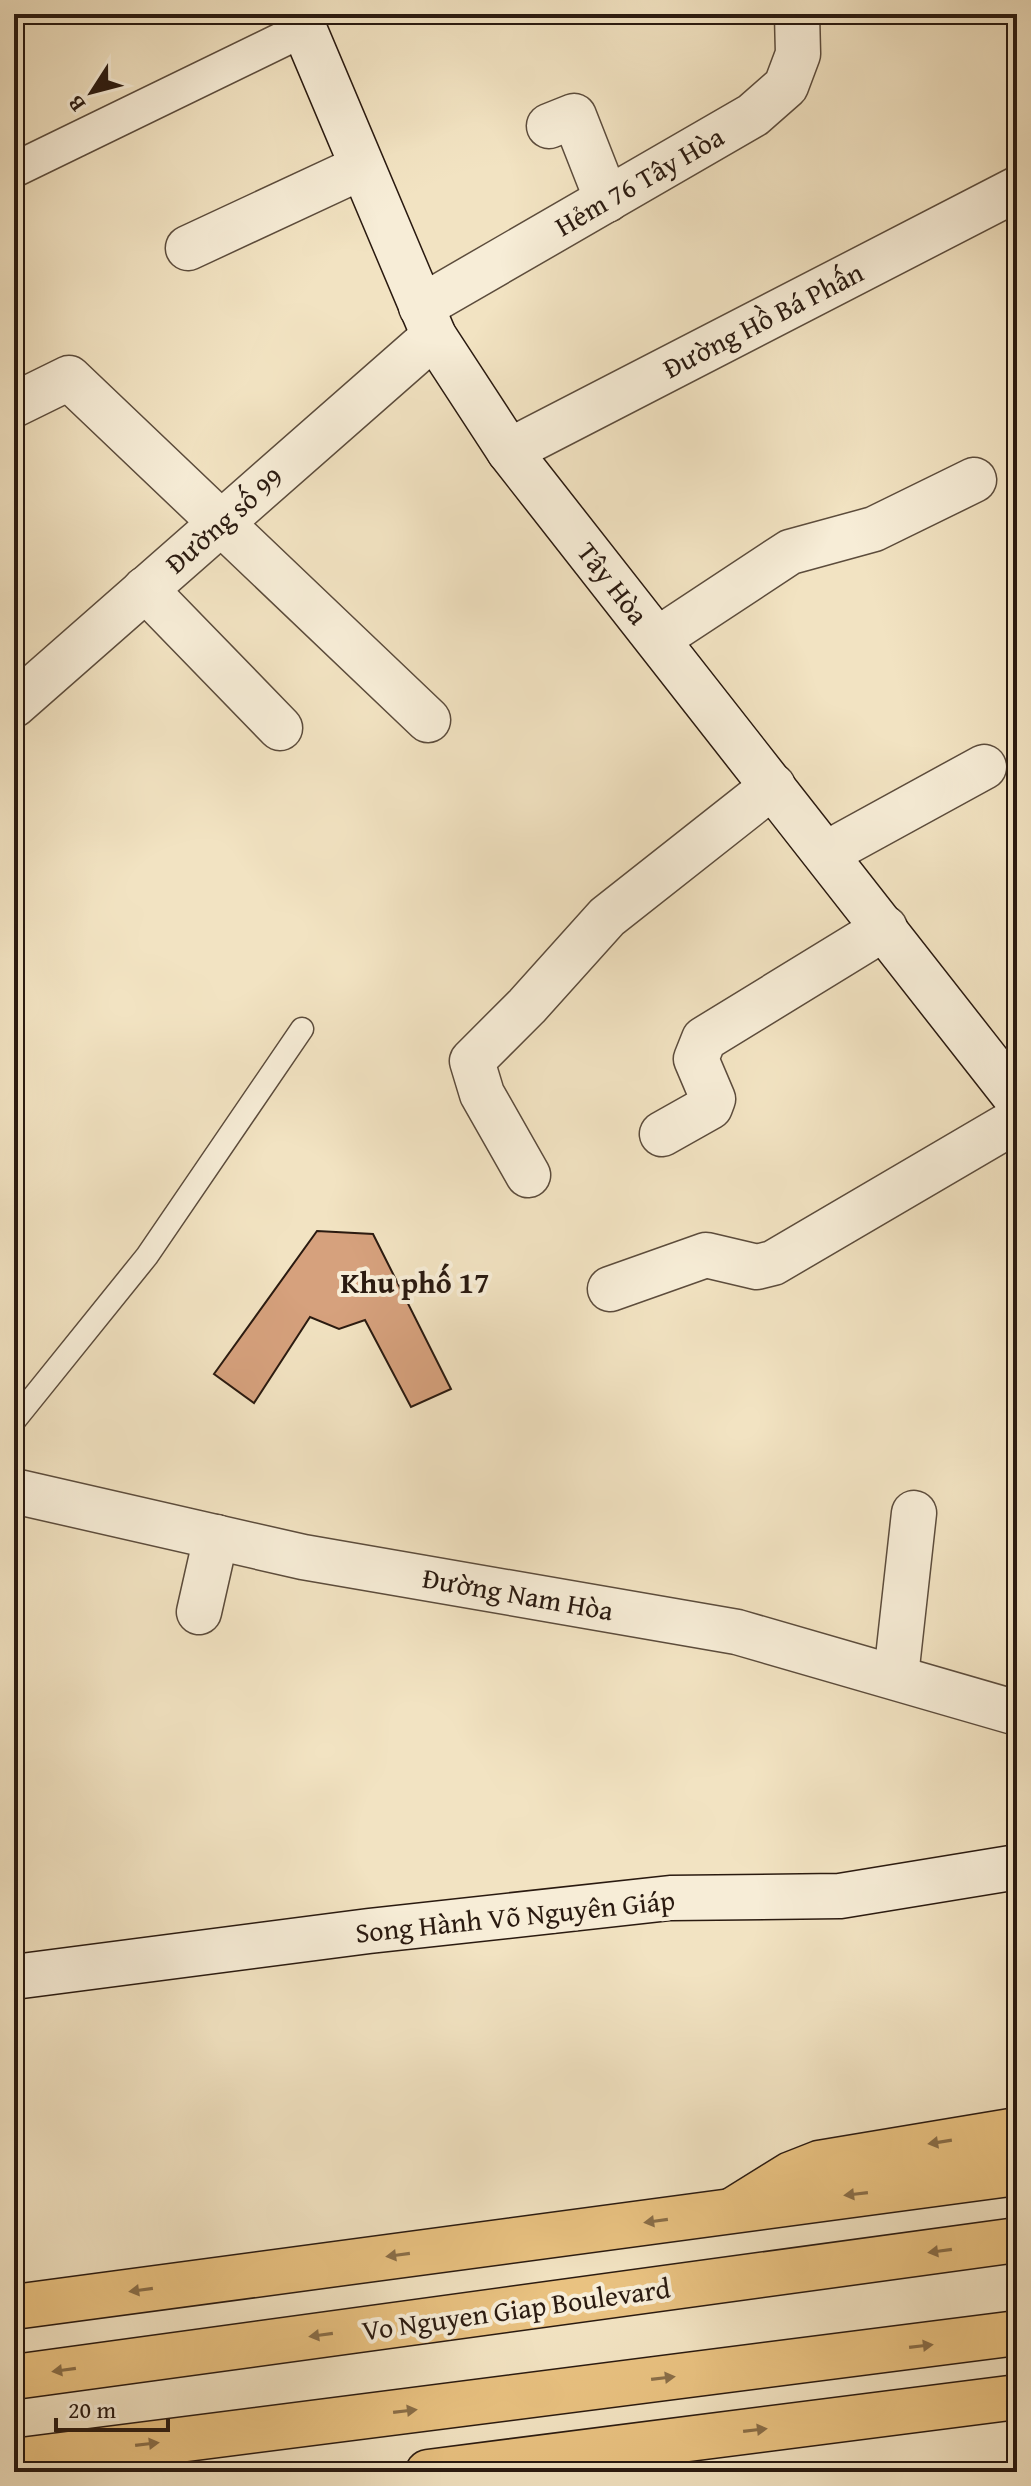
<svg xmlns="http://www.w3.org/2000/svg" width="1031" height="2486" font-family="'Gentium Book Plus',serif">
<rect width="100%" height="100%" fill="#f2e3c2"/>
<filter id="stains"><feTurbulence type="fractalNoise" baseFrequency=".0025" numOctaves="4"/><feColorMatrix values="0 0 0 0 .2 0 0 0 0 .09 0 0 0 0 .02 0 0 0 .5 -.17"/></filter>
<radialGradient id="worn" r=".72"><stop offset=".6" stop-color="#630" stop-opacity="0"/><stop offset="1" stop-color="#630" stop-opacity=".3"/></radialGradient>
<path fill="#d6a17d" stroke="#2a1a10" stroke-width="2" d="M317,1231L373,1234L451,1389L411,1407L365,1320L339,1329L310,1317L254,1403L214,1374Z"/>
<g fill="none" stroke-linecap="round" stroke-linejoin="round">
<g stroke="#5c4c3c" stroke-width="25">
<path id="service" d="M14,1421L147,1256L302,1029"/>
</g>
<g stroke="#5c4c3c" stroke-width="37">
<path id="pedestrian" d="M14,170L304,29"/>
</g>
<g stroke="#5c4c3c" stroke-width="47">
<g id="minor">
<path d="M549,126L574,116L607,200"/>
<path d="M188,248L362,167"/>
<path d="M421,307L753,115L786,86L798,54L797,14"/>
<path d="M14,405L69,378L428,720"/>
<path d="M509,451L1017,189"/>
<path d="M145,589L280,728"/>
<path d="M658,639L790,552L874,529L974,480"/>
<path d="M14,705L434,336"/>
<path d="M827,853L984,767"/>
<path d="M662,1134L710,1107L713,1099L696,1059L704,1039L885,928"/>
<path d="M528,1175L482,1094L472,1061L527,1006L607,917L773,786"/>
<path d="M610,1289L706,1255L757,1267L773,1263L1017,1120"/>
<path d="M199,1612L216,1537"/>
<path d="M896,1676L914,1513"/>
</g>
</g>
<g stroke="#5c4c3c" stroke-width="47">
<path id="tertiary" d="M14,1491L303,1557L737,1632L1017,1713"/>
</g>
<g stroke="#2a1a10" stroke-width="47">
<g id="secondary">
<path d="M298,14L434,336L509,451L1017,1099"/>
<path d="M14,1977L369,1931L670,1898L840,1896L1017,1867"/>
</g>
</g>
<g stroke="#2a1a10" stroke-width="47">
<path id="primary" d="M733,2210L791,2174L819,2163L1017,2130"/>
</g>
<g stroke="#2a1a10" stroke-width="47">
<g id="trunk">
<path d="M14,2307L1017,2173"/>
<path d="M14,2377L1017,2240"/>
<path d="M14,2461L1017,2333"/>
<path d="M428,2472L1017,2397"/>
</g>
</g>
<use href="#service" stroke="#f7edd7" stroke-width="22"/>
<use href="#pedestrian" stroke="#f7edd7" stroke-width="34"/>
<use href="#minor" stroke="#f7edd7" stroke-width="44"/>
<use href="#tertiary" stroke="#f7edd7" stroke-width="44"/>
<use href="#secondary" stroke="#f7edd7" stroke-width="44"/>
<use href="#primary" stroke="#e9c281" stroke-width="44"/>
<use href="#trunk" stroke="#e9c281" stroke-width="44"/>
</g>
<defs><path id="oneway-solid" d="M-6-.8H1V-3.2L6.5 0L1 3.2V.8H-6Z" transform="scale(2)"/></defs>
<g fill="#8a6e48">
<use href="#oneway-solid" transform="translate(940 2142) rotate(171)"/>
<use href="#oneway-solid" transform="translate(856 2194) rotate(173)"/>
<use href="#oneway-solid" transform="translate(656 2221) rotate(172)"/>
<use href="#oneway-solid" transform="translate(940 2251) rotate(172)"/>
<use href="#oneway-solid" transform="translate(398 2255) rotate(172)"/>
<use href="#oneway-solid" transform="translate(141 2290) rotate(172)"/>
<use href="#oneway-solid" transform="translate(321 2335) rotate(172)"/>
<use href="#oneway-solid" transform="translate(921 2346) rotate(-7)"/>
<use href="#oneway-solid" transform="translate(64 2370) rotate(172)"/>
<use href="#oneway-solid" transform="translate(663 2378) rotate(-7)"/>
<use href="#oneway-solid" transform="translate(405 2411) rotate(-7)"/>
<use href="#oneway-solid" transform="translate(755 2430) rotate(-7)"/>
<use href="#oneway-solid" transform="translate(147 2444) rotate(-7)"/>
</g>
<g text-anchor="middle" stroke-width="8" stroke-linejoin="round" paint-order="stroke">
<g font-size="28" fill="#2a1a10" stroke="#f7edd7">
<text transform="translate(639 181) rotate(-30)" y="10">Hẻm 76 Tây Hòa</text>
<text transform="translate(763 320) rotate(-27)" y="10">Đường Hồ Bá Phấn</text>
<text transform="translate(224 520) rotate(-41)" y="10">Đường số 99</text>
<text transform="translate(613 583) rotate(52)" y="10">Tây Hòa</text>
<text transform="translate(518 1594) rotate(10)" y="10">Đường Nam Hòa</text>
<text transform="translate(515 1916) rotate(-6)" y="10">Song Hành Võ Nguyên Giáp</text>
<text transform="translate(516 2309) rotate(-8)" y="10">Vo Nguyen Giap Boulevard</text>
</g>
<g font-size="30" font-weight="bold" fill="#2a1a10" stroke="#f7edd7">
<text x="415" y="1293">Khu phố 17</text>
</g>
</g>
<rect width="1031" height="2486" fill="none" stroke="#f2e3c2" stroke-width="48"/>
<rect x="16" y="16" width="999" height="2454" fill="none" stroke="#2a1a10" stroke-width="4"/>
<rect x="24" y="24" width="983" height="2438" fill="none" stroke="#2a1a10" stroke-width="2"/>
<g transform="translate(92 92) rotate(234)" stroke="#f7edd7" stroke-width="6" paint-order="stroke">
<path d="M0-6L14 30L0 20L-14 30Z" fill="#2a1a10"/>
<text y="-12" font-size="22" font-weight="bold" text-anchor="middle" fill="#2a1a10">B</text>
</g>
<path d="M56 2418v12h112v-12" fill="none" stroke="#2a1a10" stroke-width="4"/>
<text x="68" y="2418" font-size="24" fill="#2a1a10" stroke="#f7edd7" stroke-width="6" paint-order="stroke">20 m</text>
<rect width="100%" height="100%" filter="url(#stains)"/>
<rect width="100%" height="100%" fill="url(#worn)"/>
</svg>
